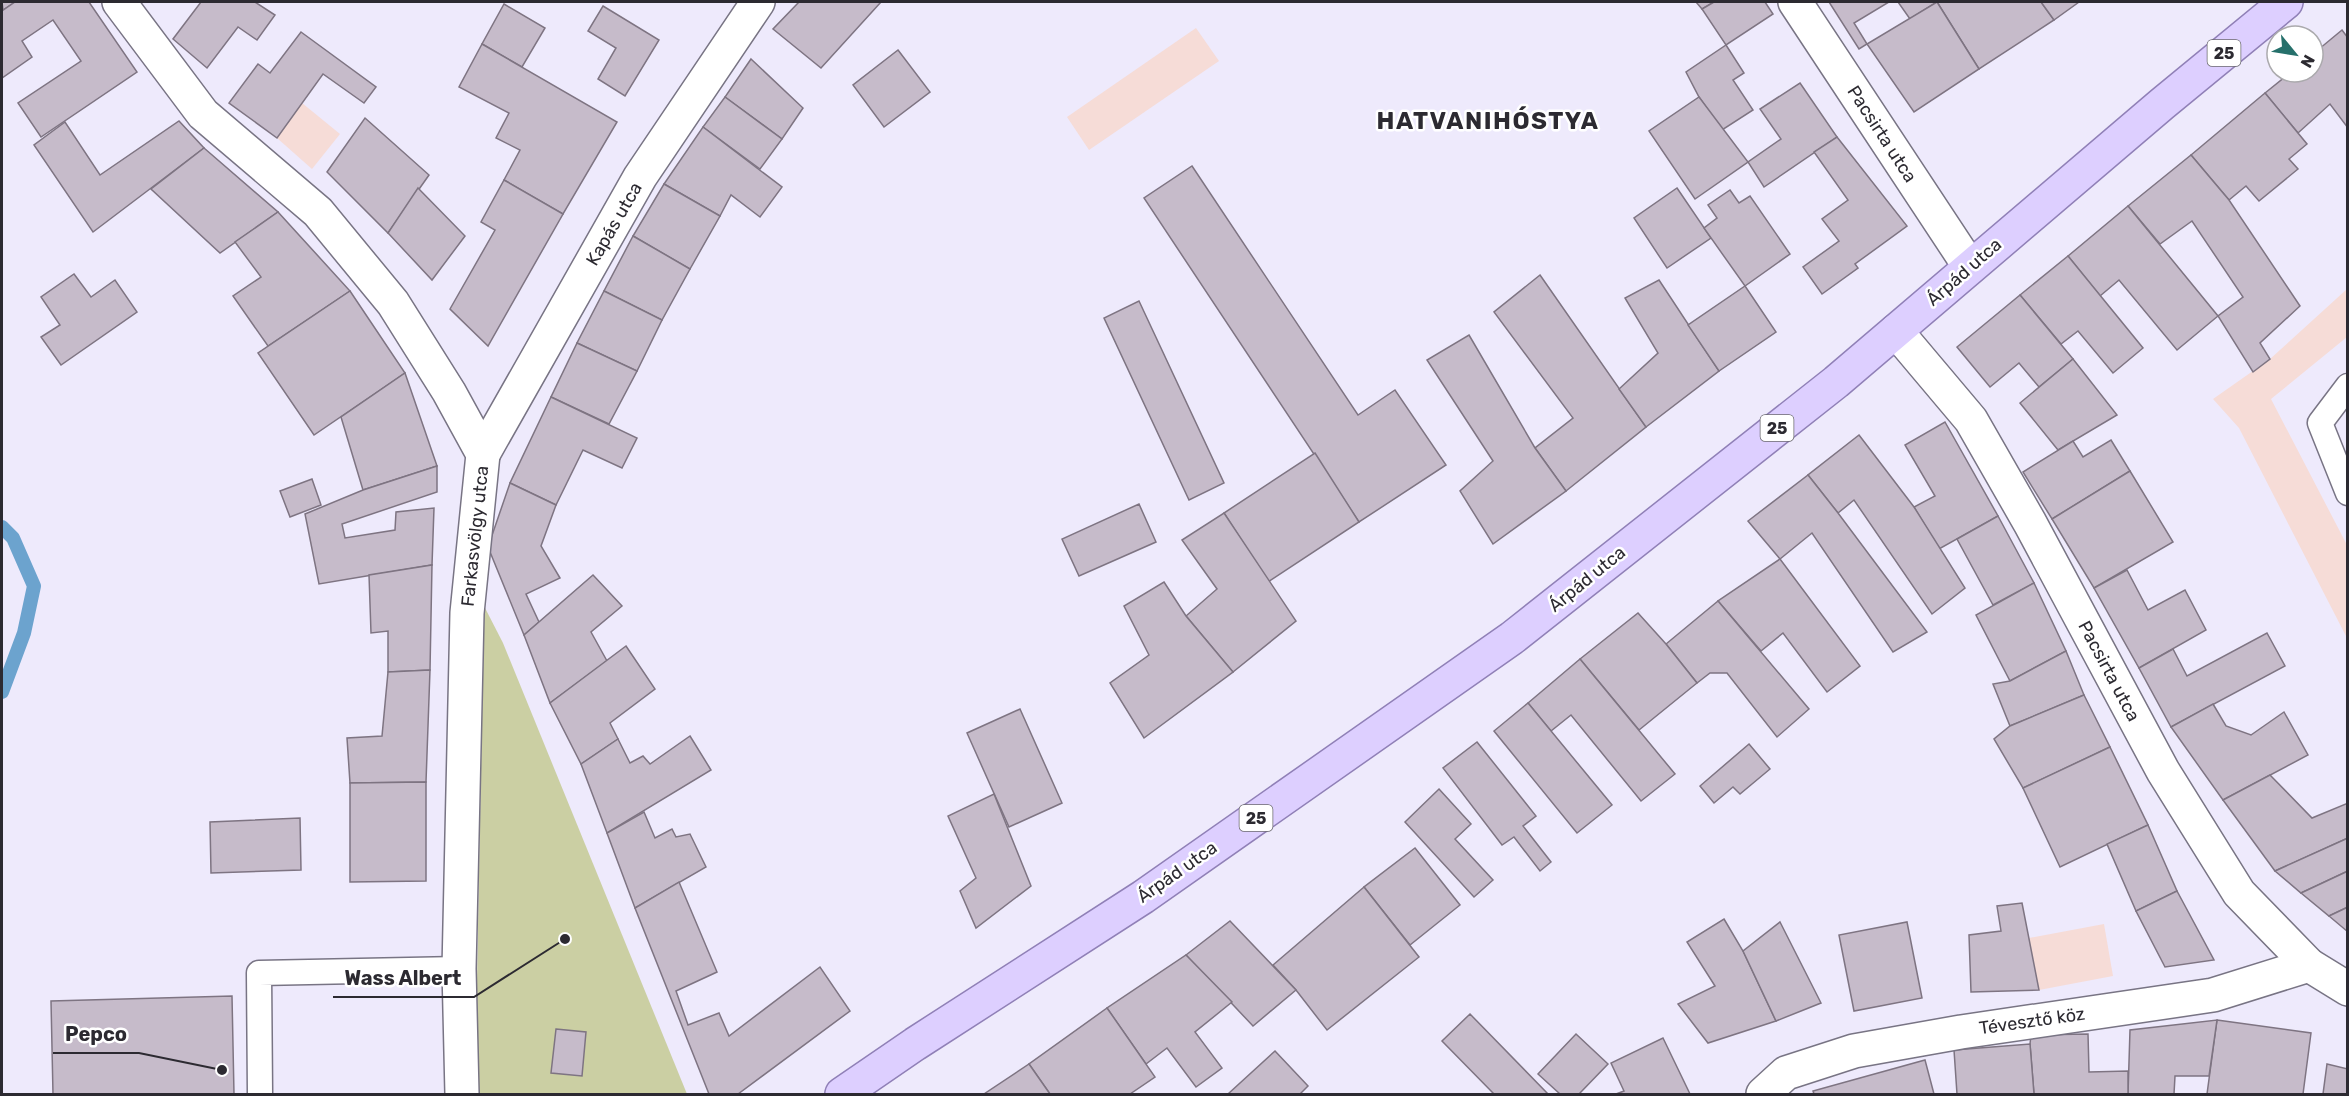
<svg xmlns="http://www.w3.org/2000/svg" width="2349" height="1096" font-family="Rubik,sans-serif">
<rect width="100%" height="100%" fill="#eeeafc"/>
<g fill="#f6dcd7">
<path d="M1196,28L1219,61L1089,150L1067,117Z"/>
<path d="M302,103L340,134L312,169L277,138Z"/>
<path d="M2347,289V337L2271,399L2347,545V638L2239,428L2213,399L2270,359Z"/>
<path d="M2104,924L2113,976L2039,990L2029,938Z"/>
</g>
<path fill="#cbcfa3" d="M484,606L503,643L687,1094H476L475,1086Z"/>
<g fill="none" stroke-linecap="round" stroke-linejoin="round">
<path stroke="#6ca3ce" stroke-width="14" d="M2,527L13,538L34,586L24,633L2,692"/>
</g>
<g fill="#c6bbca" stroke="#7e7482" stroke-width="1.5">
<path d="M2,2H15L3,10Z"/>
<path d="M15,2H89L137,72L41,137L18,103L81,61L53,20L22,41L32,57L2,78V11Z"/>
<path d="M201,2H255L275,15L257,40L238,27L207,68L173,39Z"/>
<path d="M799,2H881L821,68L773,29Z"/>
<path d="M1696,2H1714L1702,9Z"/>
<path d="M1714,2H1765L1773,14L1726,45L1702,9Z"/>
<path d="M1829,2H1889L1854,23L1867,44L1859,49Z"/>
<path d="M1898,2H1937L1910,19Z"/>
<path d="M1937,2H2041L2054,20L1979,69Z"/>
<path d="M1937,2L1979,69L1914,112L1867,44Z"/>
<path d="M2041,2H2079L2054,20Z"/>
<path d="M504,4L545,28L522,67L482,44Z"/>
<path d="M603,6L659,40L625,96L598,79L616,48L588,31Z"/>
<path d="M2342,30L2348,38V128L2330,104L2298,133L2265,93L2291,72H2313V54Z"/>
<path d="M301,32L376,87L364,103L323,74L277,138L229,103L258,64L270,73Z"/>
<path d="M482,44L617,122L563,214L504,180L520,150L496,138L509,113L459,87Z"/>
<path d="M1726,45L1744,73L1733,80L1753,110L1722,130L1699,97L1686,72Z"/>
<path d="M898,50L930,92L884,127L853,85Z"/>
<path d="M751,59L803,108L782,139L725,97Z"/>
<path d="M1800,83L1837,137L1764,187L1748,162L1781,139L1760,109Z"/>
<path d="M2265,93L2307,144L2289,159L2298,169L2259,201L2246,186L2229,200L2191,155Z"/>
<path d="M725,97L782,139L760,169L703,127Z"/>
<path d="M1699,97L1748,162L1695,199L1649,131Z"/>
<path d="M365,118L429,175L388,233L327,172Z"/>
<path d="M179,121L204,148L93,232L34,145L65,122L100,175Z"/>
<path d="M703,127L782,187L760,217L731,195L720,216L664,184Z"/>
<path d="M1837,137L1907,226L1855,264L1858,268L1822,294L1803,267L1839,241L1822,219L1848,200L1814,152Z"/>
<path d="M204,148L278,212L220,253L151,189Z"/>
<path d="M2191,155L2229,200L2300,306L2260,343L2270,359L2253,372L2218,316L2243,297L2192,221L2160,244L2128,206Z"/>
<path d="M1192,166L1358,415L1395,390L1446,465L1359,522L1144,198Z"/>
<path d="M504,180L563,214L488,346L450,309L495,230L481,222Z"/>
<path d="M664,184L720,216L690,269L633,236Z"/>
<path d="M418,188L465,236L432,280L388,233Z"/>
<path d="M1677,188L1711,238L1667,268L1634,218Z"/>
<path d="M1730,190L1739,203L1750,196L1790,254L1745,286L1704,228L1717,218L1708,205Z"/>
<path d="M2128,206L2218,316L2177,350L2119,280L2100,296L2068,256Z"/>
<path d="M278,212L350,291L268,346L233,296L261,277L235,242Z"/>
<path d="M633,236L690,269L662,320L604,291Z"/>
<path d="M2068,256L2143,348L2113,373L2078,331L2061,344L2020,295Z"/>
<path d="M74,274L91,297L115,280L137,312L61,365L41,337L60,325L41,297Z"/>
<path d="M1540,275L1646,427L1566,491L1535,448L1573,418L1494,312Z"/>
<path d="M1659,280L1719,371L1646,427L1619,389L1658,353L1625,298Z"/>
<path d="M1745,286L1776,332L1719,371L1688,325Z"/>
<path d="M350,291L405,373L314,435L258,353Z"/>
<path d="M604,291L662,320L637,371L577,343Z"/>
<path d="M2020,295L2073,359L2039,387L2019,363L1990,387L1957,347Z"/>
<path d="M1139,301L1224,483L1189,500L1104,318Z"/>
<path d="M1469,335L1535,448L1566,491L1493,544L1460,491L1493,461L1427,360Z"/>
<path d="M577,343L637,371L609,424L551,397Z"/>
<path d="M2073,359L2117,415L2058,450L2020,403Z"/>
<path d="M405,373L437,466L363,490L341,417Z"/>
<path d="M551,397L637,438L622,468L583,450L556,505L510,483Z"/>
<path d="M1945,422L1998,516L1939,549L1914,507L1935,496L1905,445Z"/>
<path d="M1859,435L1914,507L1965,588L1932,614L1854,500L1838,513L1808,475Z"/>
<path d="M2111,440L2130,471L2052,519L2023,472L2073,441L2083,457Z"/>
<path d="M1315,453L1359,522L1268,582L1224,513Z"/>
<path d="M437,466V492L342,524L345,538L395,530L396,512L434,508L432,565L319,584L305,514L363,490Z"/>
<path d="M2130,471L2173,542L2094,588L2052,519Z"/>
<path d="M1808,475L1838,513L1927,632L1893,652L1812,533L1780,559L1748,521Z"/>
<path d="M312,479L321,505L290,517L280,491Z"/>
<path d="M510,483L556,505L541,546L560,578L526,594L539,622L524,635L488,547Z"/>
<path d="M1139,504L1156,542L1079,576L1062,539Z"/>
<path d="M1224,513L1296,621L1233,672L1186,616L1217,589L1182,540Z"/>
<path d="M1998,516L2034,583L1993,605L1957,539Z"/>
<path d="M1780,559L1860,666L1827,692L1783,633L1761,651L1718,601Z"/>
<path d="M432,565L430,670L388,672V631L371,633L369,575Z"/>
<path d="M2127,570L2148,610L2185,590L2206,630L2139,668L2094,588Z"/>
<path d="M593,575L622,606L591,632L607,661L550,703L524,635Z"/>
<path d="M1164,582L1186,616L1233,672L1144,738L1110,683L1149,655L1124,606Z"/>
<path d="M2034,583L2066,651L2010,681L1976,615Z"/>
<path d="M1718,601L1809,709L1777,737L1727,673H1710L1697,683L1666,644Z"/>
<path d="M1638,613L1666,644L1697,683L1639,730L1580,659Z"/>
<path d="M2267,633L2285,666L2171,727L2139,668L2173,649L2187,676Z"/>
<path d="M626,646L655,689L610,723L618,739L581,764L550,703Z"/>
<path d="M2066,651L2084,695L2010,726L1993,684L2010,681Z"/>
<path d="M1580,659L1675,774L1641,801L1571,715L1551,731L1528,703Z"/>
<path d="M430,670L426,782L350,783L347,738L382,736L388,672Z"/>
<path d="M2084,695L2110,747L2023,788L1994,739L2010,726Z"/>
<path d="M1528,703L1612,805L1577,833L1494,731Z"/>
<path d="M2213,704L2226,726L2251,735L2284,712L2308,755L2223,800L2171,727Z"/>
<path d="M1020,709L1062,803L1009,827L967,733Z"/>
<path d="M690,736L711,770L607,833L581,764L618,739L630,763L643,756L650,764Z"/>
<path d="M1477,742L1536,816L1523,826L1551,862L1540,871L1514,837L1502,845L1443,768Z"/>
<path d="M1749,744L1770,769L1740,794L1733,787L1714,803L1700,786Z"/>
<path d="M2110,747L2148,825L2060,867L2023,788Z"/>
<path d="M2270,775L2312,818L2348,803V838L2275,871L2223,800Z"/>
<path d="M426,782V881L350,882V783Z"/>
<path d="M1439,789L1471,824L1455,839L1493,880L1474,897L1405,822Z"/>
<path d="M994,794L1031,886L976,928L960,891L976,878L948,816Z"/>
<path d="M644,812L655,838L672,829L676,837L690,834L706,867L635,908L607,833Z"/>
<path d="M300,818L301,870L211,873L210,822Z"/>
<path d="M2148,825L2177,891L2136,911L2107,844Z"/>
<path d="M2348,838V871L2301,893L2275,871Z"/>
<path d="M1415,848L1460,905L1410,945L1364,887Z"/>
<path d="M2348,871V907L2329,916L2301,893Z"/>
<path d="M679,882L717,972L676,991L688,1025L719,1013L729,1036L820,967L850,1011L738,1094H709L635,908Z"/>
<path d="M1364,887L1419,957L1327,1030L1296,990L1273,965Z"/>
<path d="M2177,891L2214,960L2165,967L2136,911Z"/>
<path d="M2022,903L2039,990L1971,992L1969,935L2001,931L1997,906Z"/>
<path d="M2348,907V932L2329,916Z"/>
<path d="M1724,919L1743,951L1776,1021L1708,1043L1678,1004L1715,986L1687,942Z"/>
<path d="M1230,921L1296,990L1253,1026L1186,955Z"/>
<path d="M1780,922L1821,1003L1776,1021L1743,951Z"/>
<path d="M1907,922L1922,998L1854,1011L1839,935Z"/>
<path d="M1186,955L1232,1002L1195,1032L1222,1068L1196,1087L1167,1048L1146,1064L1107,1008Z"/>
<path d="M232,996L234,1094H53L51,1001Z"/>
<path d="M1107,1008L1155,1077L1130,1094H1050L1029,1064Z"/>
<path d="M1470,1014L1548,1094H1494L1442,1041Z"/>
<path d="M2217,1020L2311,1033L2303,1094H2207Z"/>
<path d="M2217,1020L2209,1076H2175L2174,1094H2128L2130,1030Z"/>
<path d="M556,1029L586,1032L582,1076L551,1073Z"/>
<path d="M1576,1034L1608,1064L1579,1094H1560L1538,1074Z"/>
<path d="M2088,1034L2089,1072L2128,1071V1094H2034L2030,1044L2031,1035Z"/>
<path d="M1663,1038L1690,1094H1616L1624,1091L1611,1063Z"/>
<path d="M2030,1044L2034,1094H1957L1954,1050Z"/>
<path d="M1275,1051L1308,1086L1300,1094H1228Z"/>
<path d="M1925,1060L1934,1094H1814L1813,1091Z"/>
<path d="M1029,1064L1050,1094H984Z"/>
<path d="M2327,1064L2348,1069V1094H2323Z"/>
</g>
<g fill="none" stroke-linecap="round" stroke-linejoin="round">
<g stroke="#787484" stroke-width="27">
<g id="service">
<path d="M2348,386L2320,423L2348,493"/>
<path d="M260,1094L259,973L459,969"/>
</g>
</g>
<g stroke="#787484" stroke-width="36">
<g id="minor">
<path d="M119,2L203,114L318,212L393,303L449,392L483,454L467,613L459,969L462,1094"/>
<path d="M1795,2L1970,267"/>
<path d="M1896,331L1971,420L2030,523L2163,771L2239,893L2309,965L2348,989"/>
<path d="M483,454L640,177L758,2"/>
<path d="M1763,1094L1786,1073L1854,1051L1961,1032L2213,995L2309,965"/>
</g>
</g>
<g stroke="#9080b7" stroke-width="36">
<path id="primary" d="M842,1094L915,1044L1143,897L1512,638L1836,382L2162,104L2286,2"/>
</g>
<use href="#service" stroke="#fff" stroke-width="24"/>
<use href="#minor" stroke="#fff" stroke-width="33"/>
<use href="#primary" stroke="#ddcfff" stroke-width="33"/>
</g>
<g text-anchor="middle" stroke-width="5" stroke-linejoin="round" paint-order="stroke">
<g fill="#fff" stroke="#6b6a6f" stroke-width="1.5">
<rect x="2207.5" y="40" width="33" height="26" rx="4.5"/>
<rect x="1760.5" y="415" width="33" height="26" rx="4.5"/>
<rect x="1239.5" y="805" width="33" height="26" rx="4.5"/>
</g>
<g font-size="16" font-weight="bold" fill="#2c2a31">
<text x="2224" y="59">25</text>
<text x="1777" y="434">25</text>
<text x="1256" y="824">25</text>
</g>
<g font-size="18" fill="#2c2a31" stroke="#fff">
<text transform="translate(1882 134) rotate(57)" y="6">Pacsirta utca</text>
<text transform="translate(614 224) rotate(-60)" y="6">Kapás utca</text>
<text transform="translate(1964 272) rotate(-41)" y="6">Árpád utca</text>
<text transform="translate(475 536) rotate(-84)" y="6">Farkasvölgy utca</text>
<text transform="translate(1587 579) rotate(-39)" y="6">Árpád utca</text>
<text transform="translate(2109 671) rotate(62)" y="6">Pacsirta utca</text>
<text transform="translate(1177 872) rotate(-35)" y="6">Árpád utca</text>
<text transform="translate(2032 1021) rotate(-8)" y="6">Tévesztő köz</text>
</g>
<g font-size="24" font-weight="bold" letter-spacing="1.5" fill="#2c2a31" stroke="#fff">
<text x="1488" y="129">HATVANIHÓSTYA</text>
</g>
</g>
<path fill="none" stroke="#2c2a31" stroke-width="2" d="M565 939L474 997H333M222 1070L139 1053H53"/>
<g fill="#2c2a31" stroke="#fff" stroke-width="2">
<circle cx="565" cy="939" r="6"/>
<circle cx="222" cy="1070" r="6"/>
</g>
<g font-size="20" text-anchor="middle" font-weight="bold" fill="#2c2a31" stroke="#fff" stroke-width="5" stroke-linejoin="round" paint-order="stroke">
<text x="403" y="985">Wass Albert</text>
<text x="96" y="1041">Pepco</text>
</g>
<rect width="2349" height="1096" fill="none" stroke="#2c2a31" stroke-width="6"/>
<g transform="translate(2295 54) rotate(120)"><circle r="28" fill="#ffffff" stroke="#abaaad" stroke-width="1.5"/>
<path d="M0-4.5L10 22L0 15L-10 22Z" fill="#26706b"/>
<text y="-9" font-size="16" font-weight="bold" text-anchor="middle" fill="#2c2a31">N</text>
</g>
</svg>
